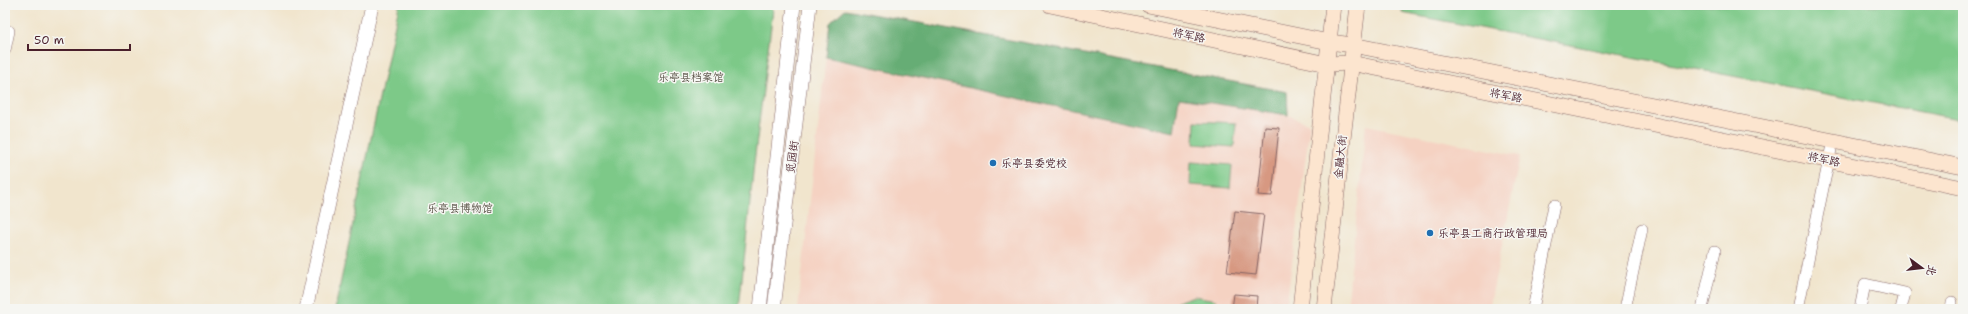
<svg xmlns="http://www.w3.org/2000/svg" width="1968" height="314" font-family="'Shantell Sans','LXGW WenKai TC',sans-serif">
<rect width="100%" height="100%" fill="#f6f6f2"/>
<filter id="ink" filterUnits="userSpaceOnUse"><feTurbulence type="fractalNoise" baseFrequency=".025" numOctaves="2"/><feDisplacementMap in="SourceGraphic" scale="8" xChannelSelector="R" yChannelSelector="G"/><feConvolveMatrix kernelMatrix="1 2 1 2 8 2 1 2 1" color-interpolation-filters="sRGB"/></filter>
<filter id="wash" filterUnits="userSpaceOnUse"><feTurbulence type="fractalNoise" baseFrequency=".012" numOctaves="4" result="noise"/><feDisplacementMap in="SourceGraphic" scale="16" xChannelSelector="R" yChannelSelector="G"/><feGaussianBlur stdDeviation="0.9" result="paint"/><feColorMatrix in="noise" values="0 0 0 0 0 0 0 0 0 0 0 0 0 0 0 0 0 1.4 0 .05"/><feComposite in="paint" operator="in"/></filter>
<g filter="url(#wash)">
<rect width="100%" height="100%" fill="#f1e5cd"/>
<g fill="#f5d2c2">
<path d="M826,57L1174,132L1179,98L1288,115L1310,124L1286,309H798Z"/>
<path d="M1366,125L1520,156L1489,309H1347Z"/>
</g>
<g fill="#7dc988" stroke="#64745a">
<path d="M399,5H771L773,10L754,163L739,309H335Z"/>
<path d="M1403,5H1963V120L1402,13Z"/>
<path d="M1195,121L1236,123L1234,147L1194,144Z"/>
<path d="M1191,162L1232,165L1230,188L1190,185Z"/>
<path d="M1194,296L1216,300L1215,309H1177V302Z"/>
</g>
<path fill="#66ad74" stroke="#586650" d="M845,9L1287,92L1288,115L1179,98L1174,132L826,57L830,23Z"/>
<g id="blocks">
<g fill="#d79881">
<path d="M1265,127L1279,128L1272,196L1258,195Z"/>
<path d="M1235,211L1264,214L1256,275L1227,272Z"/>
<path d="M1234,294L1257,296L1256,309H1232Z"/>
</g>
</g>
</g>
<g filter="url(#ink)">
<use href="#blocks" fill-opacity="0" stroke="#846464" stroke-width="1"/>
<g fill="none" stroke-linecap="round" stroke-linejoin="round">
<g stroke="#846464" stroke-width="12">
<g id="minor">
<path d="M5,50L9,31"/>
<path d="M1533,309L1554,205"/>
<path d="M1625,309L1642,229"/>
<path d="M1702,309L1715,251"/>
<path d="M1798,309L1833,140"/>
<path d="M1860,309L1865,284L1905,293L1901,309"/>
<path d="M1951,309L1952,302"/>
</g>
</g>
<g stroke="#846464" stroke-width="14">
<g id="tertiary">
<path d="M306,309L372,5"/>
<path d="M760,309L794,5"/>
<path d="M774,309L810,5"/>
</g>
</g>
<g stroke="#846464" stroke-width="16">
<g id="secondary">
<path d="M1050,5L1327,64L1351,63L1963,188"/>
<path d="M1148,5L1329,42L1353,45L1963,167"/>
<path d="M1300,309L1333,5"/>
<path d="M1324,309L1358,5"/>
</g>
</g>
<use href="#minor" stroke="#fff" stroke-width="11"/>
<use href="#tertiary" stroke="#fff" stroke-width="13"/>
<use href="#secondary" stroke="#fce5cf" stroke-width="15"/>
</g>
</g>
<g fill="#1f6fb2" stroke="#f6f6f2" stroke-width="1.5">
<circle cx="993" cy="163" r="4"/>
<circle cx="1430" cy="233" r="4"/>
</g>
<g text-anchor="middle" stroke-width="3" stroke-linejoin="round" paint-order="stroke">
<g font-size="11" fill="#4a1f2b" stroke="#f6f6f2">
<text transform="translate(1189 35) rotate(12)" y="4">将军路</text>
<text transform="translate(1506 95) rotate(11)" y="4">将军路</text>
<text transform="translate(792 157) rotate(-83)" y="4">觅园街</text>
<text transform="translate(1340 157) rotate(-84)" y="4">金融大街</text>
<text transform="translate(1824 159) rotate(12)" y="4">将军路</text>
</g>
<g font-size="11" fill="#595247" stroke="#f6f6f2">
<text x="691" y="81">乐亭县档案馆</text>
<text x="460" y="212">乐亭县博物馆</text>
</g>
<g font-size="11" fill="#4a1f2b" stroke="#f6f6f2" text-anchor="start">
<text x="1001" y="167">乐亭县委党校</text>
<text x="1438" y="237">乐亭县工商行政管理局</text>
</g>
</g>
<rect width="1968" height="314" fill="none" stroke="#f6f6f2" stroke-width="20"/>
<g transform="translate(1922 268) rotate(105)" stroke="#f6f6f2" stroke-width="3" paint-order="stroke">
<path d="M0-3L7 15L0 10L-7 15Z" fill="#4a1f2b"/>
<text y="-6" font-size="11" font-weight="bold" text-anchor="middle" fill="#4a1f2b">北</text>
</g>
<path d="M28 44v6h102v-6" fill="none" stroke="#4a1f2b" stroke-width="2"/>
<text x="34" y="44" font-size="12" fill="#4a1f2b" stroke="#f6f6f2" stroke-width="3" paint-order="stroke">50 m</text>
</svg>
